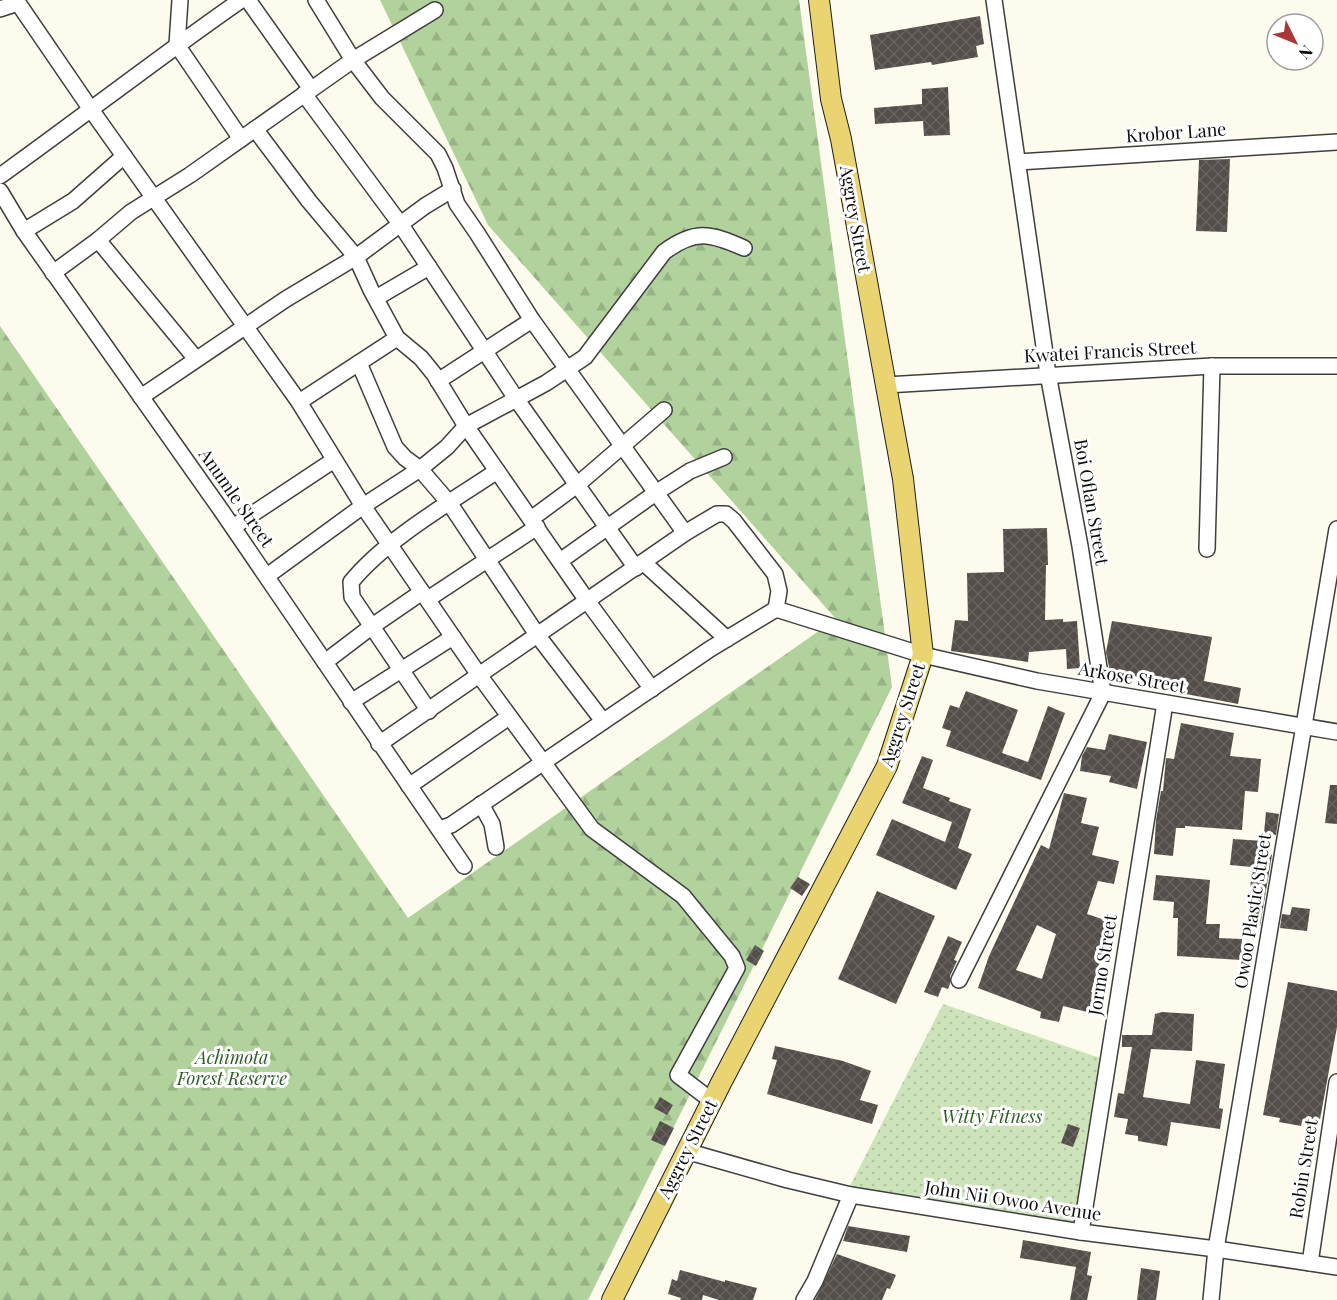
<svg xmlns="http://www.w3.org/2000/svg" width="1337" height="1300" font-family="'Playfair Display',serif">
<defs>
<pattern id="forest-firs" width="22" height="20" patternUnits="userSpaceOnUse" patternTransform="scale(1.5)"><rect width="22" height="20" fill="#b1d29c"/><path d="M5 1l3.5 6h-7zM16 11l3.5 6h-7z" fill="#97b385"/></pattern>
<pattern id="park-dots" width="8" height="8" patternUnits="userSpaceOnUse" patternTransform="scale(1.5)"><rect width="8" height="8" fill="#cde4bb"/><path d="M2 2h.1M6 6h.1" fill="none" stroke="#afc2a0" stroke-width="1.8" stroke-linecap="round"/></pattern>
<pattern id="building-cross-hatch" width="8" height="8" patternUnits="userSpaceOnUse" patternTransform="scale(1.5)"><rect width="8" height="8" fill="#544e4a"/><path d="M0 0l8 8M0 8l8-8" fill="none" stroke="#686360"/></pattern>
</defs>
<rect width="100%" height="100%" fill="#fdfbed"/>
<path fill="url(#forest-firs)" d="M380,0H799L892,687L588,1300H0V326L408,918L836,619L488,225Z"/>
<path fill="url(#park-dots)" d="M943,1004L1103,1059L1076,1225L850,1186Z"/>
<g fill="url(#building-cross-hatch)" fill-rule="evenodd">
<path d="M980,16L984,44L976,46L978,57L932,65L931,62L875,70L870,35Z"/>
<path d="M948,87L950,135L924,136L923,121L875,124L874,108L922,104V89Z"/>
<path d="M1230,159L1227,232L1196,231L1199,160Z"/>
<path d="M1047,528L1048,565H1046L1045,620L1063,619V622L1077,621L1080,668L1067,669L1066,649L1029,652L1028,662L951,651L955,620L968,621L967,573L1004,572L1003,529Z"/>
<path d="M1112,621L1212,637L1204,681L1241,688L1238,704L1186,694L1187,685L1173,683V680L1162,679V681L1110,672L1106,652Z"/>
<path d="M966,691L1018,710L1002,753L1028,762L1048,706L1065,713L1041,780L946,746L951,731L942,728L950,705L959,708Z"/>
<path d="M1181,723L1234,733L1230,756L1261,759L1258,792L1245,791L1242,830L1185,826V828H1176L1173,856L1154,854L1156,820L1161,791H1163L1166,758L1174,759Z"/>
<path d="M1109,734L1147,742L1137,789L1109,782L1111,776L1080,771L1082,756L1087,747L1105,750Z"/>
<path d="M922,756L933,760L923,788L950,798L949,801L971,809L958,848L972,854L956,890L876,855L892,819L945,842L952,822L902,803Z"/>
<path d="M1330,785H1337V824L1325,823Z"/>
<path d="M1064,793L1087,798L1081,823L1099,827L1092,855L1119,861L1114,884L1098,881L1087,914L1111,922L1091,992L1100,994L1095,1014L1063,1006L1059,1022L1040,1018L1041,1012L978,988L989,956L1041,845L1049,849ZM1037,925L1056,934L1042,979L1016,970Z"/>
<path d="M1266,812L1279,814L1276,835L1264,833Z"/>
<path d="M1233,839L1263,841L1262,854L1272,855L1260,926L1251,925L1252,894L1250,893L1252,867L1230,865Z"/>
<path d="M1156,875L1210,880L1206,924H1220L1219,938L1242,939L1241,960L1177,956L1178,918H1173L1174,902L1153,900Z"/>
<path d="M798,877L810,884L802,896L790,888Z"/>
<path d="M877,891L935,916L896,1004L838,979Z"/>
<path d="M1292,907L1310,909L1307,931L1280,928L1282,914L1290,915Z"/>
<path d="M948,936L962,942L954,960L957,961L950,976V984L948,989L942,987L938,997L924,992Z"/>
<path d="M755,945L764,951L756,966L746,960Z"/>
<path d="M1288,982L1337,991V1027L1319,1125L1302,1122L1301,1126L1279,1122L1280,1118L1263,1115Z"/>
<path d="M1162,1012L1194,1014L1192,1051L1151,1049L1143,1097L1190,1104L1196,1060L1225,1064L1219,1108L1223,1109L1220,1129L1171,1122L1167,1146L1138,1141V1136L1125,1134L1128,1119L1114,1117L1118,1093L1124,1094L1132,1047H1122V1035H1152L1155,1014Z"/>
<path d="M775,1046L843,1061L871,1071L860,1100L878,1105L872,1124L767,1094L777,1060L772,1059Z"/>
<path d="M660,1097L673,1105L667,1115L654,1108Z"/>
<path d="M660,1121L674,1128L665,1146L651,1140Z"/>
<path d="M1068,1124L1080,1128L1073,1147L1061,1143Z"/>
<path d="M848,1226L910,1236L907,1252L843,1241Z"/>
<path d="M1023,1240L1091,1252L1087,1275L1092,1276L1087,1300H1070L1076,1267L1020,1258Z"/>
<path d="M837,1254L896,1275L890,1289L887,1288L882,1300H815Z"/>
<path d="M1141,1268L1160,1271L1156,1300H1137Z"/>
<path d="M680,1270L725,1282V1280L757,1288L753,1300H719L703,1295L702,1300H680L681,1298L668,1294L672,1279L677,1281Z"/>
</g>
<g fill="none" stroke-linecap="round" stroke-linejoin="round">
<g stroke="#3f3f3f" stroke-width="18">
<g id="minor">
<path d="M16,0L92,111L299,402L363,506L479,675L592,829L683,896L732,956L737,968L678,1075L712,1101"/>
<path d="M180,0L177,45L241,139"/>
<path d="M248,0L311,89"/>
<path d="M316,0L353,60L382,98L438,154L445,168L457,204L477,233L532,320L685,533"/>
<path d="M0,9L18,3"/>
<path d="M304,94L401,225L517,400L636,568"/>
<path d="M255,129L309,201L356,257L371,290L397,338L421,358L434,374L466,426L588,602L652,689"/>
<path d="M1018,162L1337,142"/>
<path d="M0,176C81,118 159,57 241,0"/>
<path d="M0,191L24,231L221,510L464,866"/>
<path d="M24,231L73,201L124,156"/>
<path d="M98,240L196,359"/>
<path d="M53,273L98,240L131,212L190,175L353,60L435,10"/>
<path d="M376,298L429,267"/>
<path d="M359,363L395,447L405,458L420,469L450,504L538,636L603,721"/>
<path d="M438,381L532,320"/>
<path d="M886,385L1212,366H1337"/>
<path d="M141,397L286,299L356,257L425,206L453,189"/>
<path d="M299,402L397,338"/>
<path d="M531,519L577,485L664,410"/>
<path d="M233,527L334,460"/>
<path d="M1207,549L1212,366"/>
<path d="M560,561L657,492L690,471L724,457"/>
<path d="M644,563L727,639"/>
<path d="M267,576L363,506L420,469L447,447L466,426L546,383L585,357L664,252C695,229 710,233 744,248"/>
<path d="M428,599L537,527"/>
<path d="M325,662L371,627L422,592"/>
<path d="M351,702L453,637"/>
<path d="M429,711L352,597L351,582C386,539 451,502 497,471"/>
<path d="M379,744L685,533L717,514H726L734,521L775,574L779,591L776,609"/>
<path d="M409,786L509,717"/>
<path d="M481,804L492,824L496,847"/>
<path d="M439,829L451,825L710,649L776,609L923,655L1037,681L1337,732"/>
<path d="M959,980L1103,693L1080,546L1048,374L994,0"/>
<path d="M686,1151L788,1180L851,1195L1081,1232L1216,1249L1337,1267"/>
<path d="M1081,1232L1165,703"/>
<path d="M1310,1263L1337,1082"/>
<path d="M804,1300L815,1281L851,1195"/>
<path d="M1211,1300L1216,1249L1337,529"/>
</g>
</g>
<g stroke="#1d1d1d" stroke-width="22">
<path id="major" d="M612,1300L721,1083L887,766L923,655L903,479L841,139L831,99L819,0"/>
</g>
<use href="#minor" stroke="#fff" stroke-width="15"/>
<use href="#major" stroke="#e9d471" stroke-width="20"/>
</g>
<g text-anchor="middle" stroke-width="6" stroke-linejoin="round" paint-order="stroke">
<g font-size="18" fill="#0c0c0c" stroke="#fff">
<text transform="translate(1176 133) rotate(-4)" y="6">Krobor Lane</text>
<text transform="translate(855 219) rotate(80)" y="6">Aggrey Street</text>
<text transform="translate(1110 352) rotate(-3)" y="6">Kwatei Francis Street</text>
<text transform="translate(236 498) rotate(55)" y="6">Anumle Street</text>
<text transform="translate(1091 502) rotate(80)" y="6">Boi Oflan Street</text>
<text transform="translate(1132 678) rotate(10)" y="6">Arkose Street</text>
<text transform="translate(903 715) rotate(-72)" y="6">Aggrey Street</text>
<text transform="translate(1253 911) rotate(-81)" y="6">Owoo Plastic Street</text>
<text transform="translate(1103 965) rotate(-81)" y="6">Jormo Street</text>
<text transform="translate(688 1149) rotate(-63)" y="6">Aggrey Street</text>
<text transform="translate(1304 1169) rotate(-81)" y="6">Robin Street</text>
<text transform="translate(1013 1201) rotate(9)" y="6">John Nii Owoo Avenue</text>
</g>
<g font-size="18" font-style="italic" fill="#2c5c24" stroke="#fff">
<text x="232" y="1064">Achimota<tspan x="232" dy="21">Forest Reserve</tspan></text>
<text x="992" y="1123">Witty Fitness</text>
</g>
</g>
<g transform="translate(1295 42) rotate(133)"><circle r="28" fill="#ffffff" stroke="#9e9e9e" stroke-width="1.5"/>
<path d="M0-4.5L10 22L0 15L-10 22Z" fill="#ac3634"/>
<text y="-9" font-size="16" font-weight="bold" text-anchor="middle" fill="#0c0c0c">N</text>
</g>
</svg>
